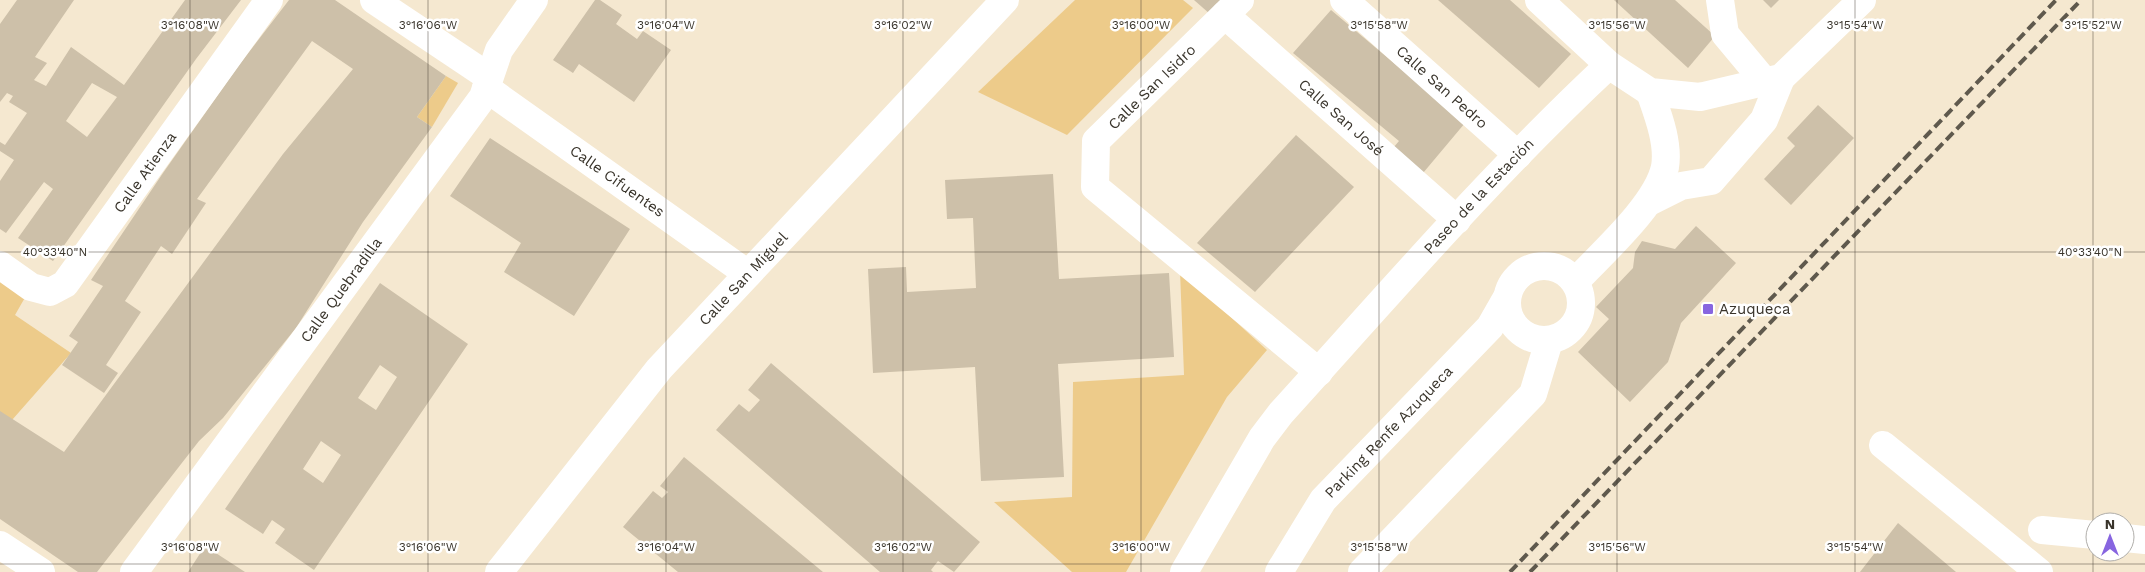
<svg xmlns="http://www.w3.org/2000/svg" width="2145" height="572" font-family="'Work Sans',sans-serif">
<rect width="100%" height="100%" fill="#f5e8d0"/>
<g fill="#edcb8a">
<path d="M1075,0H1183L1193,8L1067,135L978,92Z"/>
<path d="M446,76L458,83L432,127L417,117Z"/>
<path d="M1180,271L1267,350L1227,397L1126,572H1072L994,502L1072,497L1073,382L1184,375Z"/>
<path d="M0,275L27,294L15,315L71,353L12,420L0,412Z"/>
</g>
<g fill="#cdc0a9" fill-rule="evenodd">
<path d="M17,0H74L35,57L47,63L34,80L46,86L71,47L124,85L185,0H241L196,59L53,261L18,238L53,189L44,182L6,233L0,229V181L14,160L0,151V142L5,145L27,113L9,102L13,96L7,93L0,102V24ZM92,83L117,97L87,137L66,121Z"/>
<path d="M289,0H335L446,76L417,117L432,127L363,222L296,328L223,418L199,441L97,572H78L0,519V411L64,452L283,154L353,69L312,41L197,199L206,203L172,254L161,246L125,301L141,312L106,365L118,373L104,393L62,365L78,342L69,336L103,286L91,280L163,173L239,65Z"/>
<path d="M595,0H600L622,15L616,24L637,39L643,31L671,50L634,102L579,64L573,73L553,60Z"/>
<path d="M1194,0H1238L1218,21Z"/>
<path d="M1438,0H1510L1571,54L1539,88Z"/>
<path d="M1614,0H1675L1715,36L1688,68Z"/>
<path d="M1763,0H1779L1771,8Z"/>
<path d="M1331,10L1465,123L1418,179L1388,154L1399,141L1293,53Z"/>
<path d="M1818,105L1854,138L1791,205L1764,179L1795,146L1787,138Z"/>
<path d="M1296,135L1354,187L1255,292L1197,243Z"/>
<path d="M490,138L630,229L574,316L504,272L521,243L450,196Z"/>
<path d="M1053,174L1059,279L1169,273L1174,357L1058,364L1064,477L981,481L975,367L873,373L868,269L906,267L907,292L976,288L973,218L947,219L945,180Z"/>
<path d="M1696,226L1736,263L1681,323L1668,362L1630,402L1578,352L1609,319L1596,307L1633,268L1635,252L1642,241L1675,249Z"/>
<path d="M380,283L468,344L314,570L275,543L285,529L272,520L263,534L225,509ZM380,365L397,377L376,410L358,398ZM321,441L341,455L323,483L303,469Z"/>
<path d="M771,363L980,542L954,572L938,561L931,570L933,572H880L716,430L739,404L749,412L760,400L748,390Z"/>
<path d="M684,457L823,572H678L623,527L653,491L662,498L668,492L660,486Z"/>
<path d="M1898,523L1956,572H1860Z"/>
<path d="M205,546L245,572H188Z"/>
</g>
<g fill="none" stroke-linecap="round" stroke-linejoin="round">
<g stroke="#fff" stroke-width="28">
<path d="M374,0L489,77"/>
<path d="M1240,0L1096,141L1095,187L1319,372"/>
<path id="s1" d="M1344,0L1518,155"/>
<path d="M1539,0L1609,65L1650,92L1700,97L1781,78L1862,0"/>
<path d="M1720,0L1725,34L1765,82"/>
<path id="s2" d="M1225,15L1457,220"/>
<path id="s3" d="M486,88L748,274"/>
<path d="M1649,202L1681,186L1711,181L1764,120L1781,78"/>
<path id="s4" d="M0,265L31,287L50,292L65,284L269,0"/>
<circle cx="1544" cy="303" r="37"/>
<path d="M1575,282C1602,253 1657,205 1665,167C1669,143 1658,115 1650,92"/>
<path d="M1883,445L2039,572"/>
<path d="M2042,530L2095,535"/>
<path d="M2125,538L2145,540"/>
<path d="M0,545L41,572"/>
<path id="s5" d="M134,572L483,97L499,50L534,0"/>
<path id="s6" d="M499,572L659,369L1005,0"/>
<path id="s7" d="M1184,572L1262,438L1281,413C1388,295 1493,173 1609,65"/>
<path id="s8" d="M1279,572L1323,500L1490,327L1506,299"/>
<path d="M1362,572L1533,394L1549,341"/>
</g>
<g stroke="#5f594d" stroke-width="4" stroke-dasharray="10 5" stroke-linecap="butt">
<path d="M1510,572L2056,0"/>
<path d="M1530,572L2081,0"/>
</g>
</g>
<path fill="none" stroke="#39342b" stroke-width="1" stroke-opacity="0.45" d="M190,0V572M428,0V572M666,0V572M903,0V572M1141,0V572M1379,0V572M1617,0V572M1855,0V572M2093,0V572M0,252H2145M0,564H2145"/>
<rect fill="#8765e0" stroke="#fff" stroke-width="2" x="1702" y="303" width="12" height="12" rx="2.5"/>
<g text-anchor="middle" stroke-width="5" stroke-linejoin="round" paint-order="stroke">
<g font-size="15" fill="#39342b" stroke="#fff">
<text transform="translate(1152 87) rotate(-44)" y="5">Calle San Isidro</text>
<text dy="5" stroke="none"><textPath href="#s1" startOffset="131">Calle San Pedro</textPath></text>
<text dy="5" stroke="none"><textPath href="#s2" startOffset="155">Calle San José</textPath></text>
<text dy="5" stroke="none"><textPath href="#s4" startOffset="212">Calle Atienza</textPath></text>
<text dy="5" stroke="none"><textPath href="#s3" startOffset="161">Calle Cifuentes</textPath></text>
<text dy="5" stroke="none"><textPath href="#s7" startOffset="480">Paseo de la Estación</textPath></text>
<text dy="5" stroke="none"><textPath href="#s6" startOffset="382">Calle San Miguel</textPath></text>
<text dy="5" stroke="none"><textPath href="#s5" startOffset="350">Calle Quebradilla</textPath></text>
<text dy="5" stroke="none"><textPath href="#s8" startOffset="179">Parking Renfe Azuqueca</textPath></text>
</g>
<g font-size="15" fill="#39342b" stroke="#fff" text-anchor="start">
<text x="1719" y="314">Azuqueca</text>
</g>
</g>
<g font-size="12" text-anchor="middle" fill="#39342b" stroke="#fff" stroke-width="5" stroke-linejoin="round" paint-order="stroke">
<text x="190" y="29">3°16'08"W</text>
<text x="428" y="29">3°16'06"W</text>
<text x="666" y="29">3°16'04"W</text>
<text x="903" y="29">3°16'02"W</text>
<text x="1141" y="29">3°16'00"W</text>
<text x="1379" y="29">3°15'58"W</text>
<text x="1617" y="29">3°15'56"W</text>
<text x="1855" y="29">3°15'54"W</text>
<text x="2093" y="29">3°15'52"W</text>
<text x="55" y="256">40°33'40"N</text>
<text x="2090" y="256">40°33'40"N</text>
<text x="190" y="551">3°16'08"W</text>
<text x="428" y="551">3°16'06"W</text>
<text x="666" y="551">3°16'04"W</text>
<text x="903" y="551">3°16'02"W</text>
<text x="1141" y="551">3°16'00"W</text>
<text x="1379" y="551">3°15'58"W</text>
<text x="1617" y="551">3°15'56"W</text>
<text x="1855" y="551">3°15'54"W</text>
</g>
<g transform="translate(2110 537)"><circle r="24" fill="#ffffff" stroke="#b0aeaa"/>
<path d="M0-4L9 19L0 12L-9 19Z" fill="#8765e0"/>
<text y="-8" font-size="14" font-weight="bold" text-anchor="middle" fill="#39342b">N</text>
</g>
</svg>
